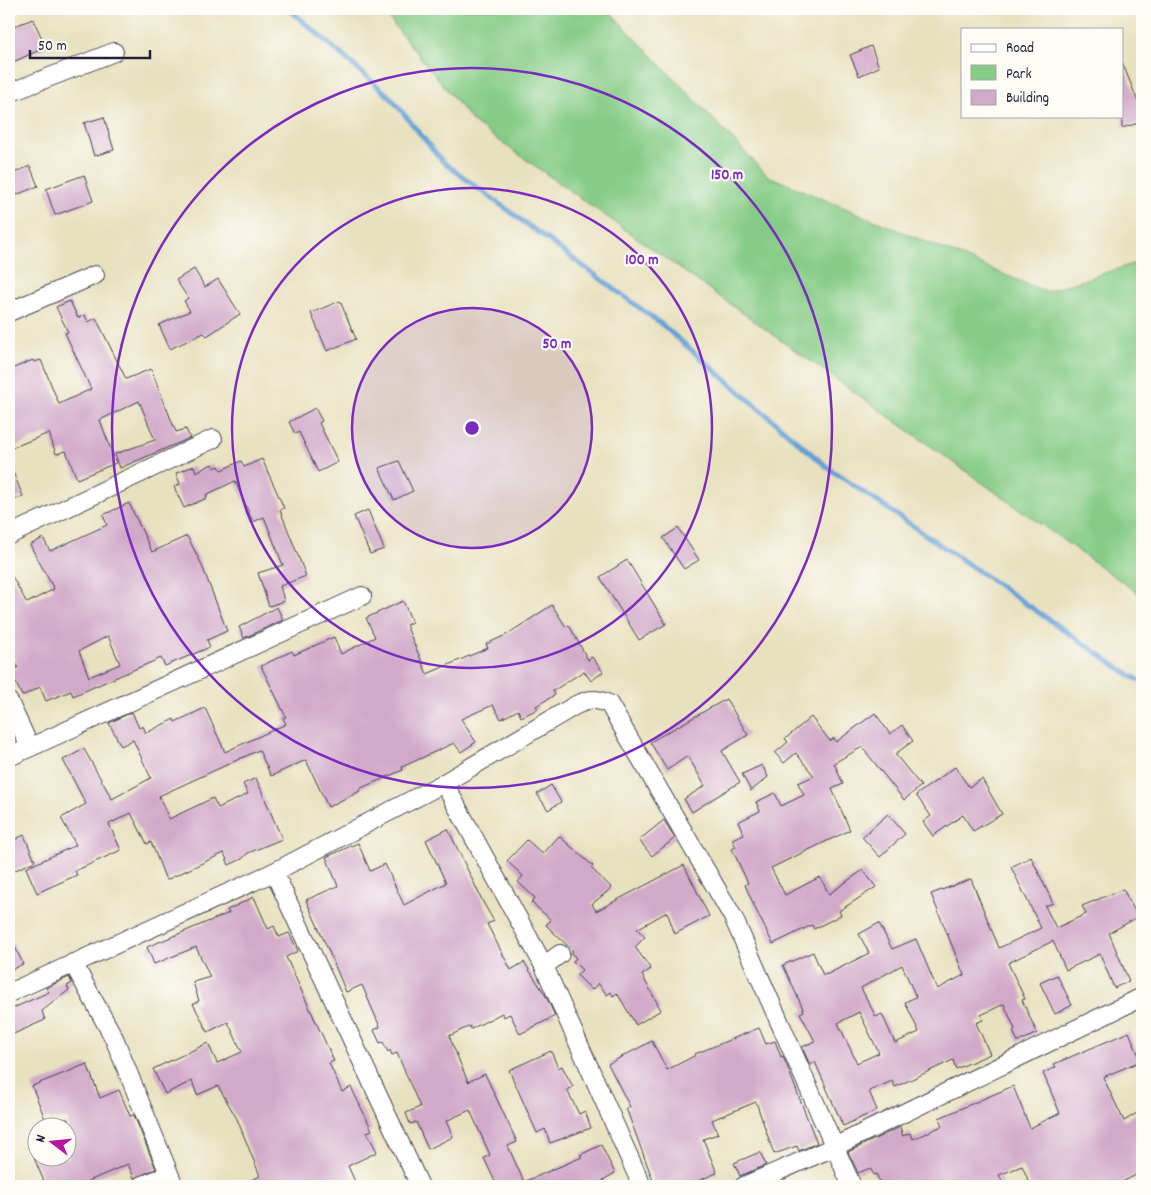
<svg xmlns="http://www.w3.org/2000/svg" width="1151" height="1195" font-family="Dekko,sans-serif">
<rect width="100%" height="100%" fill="#fdfcf7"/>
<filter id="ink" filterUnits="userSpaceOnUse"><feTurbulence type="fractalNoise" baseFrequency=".02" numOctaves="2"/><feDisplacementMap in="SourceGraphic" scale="10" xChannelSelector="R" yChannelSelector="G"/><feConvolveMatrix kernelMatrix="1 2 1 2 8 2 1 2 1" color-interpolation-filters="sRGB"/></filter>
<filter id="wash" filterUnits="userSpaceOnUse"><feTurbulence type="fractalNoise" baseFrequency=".0096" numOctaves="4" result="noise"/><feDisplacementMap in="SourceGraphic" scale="20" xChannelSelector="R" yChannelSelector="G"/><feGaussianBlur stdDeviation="1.12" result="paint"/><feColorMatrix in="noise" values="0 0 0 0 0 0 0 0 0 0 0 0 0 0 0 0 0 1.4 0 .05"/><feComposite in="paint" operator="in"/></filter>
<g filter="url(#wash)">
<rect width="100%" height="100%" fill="#e8e1bf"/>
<path fill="#86cc87" stroke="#547761" d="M381,9H607L768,176L1046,292L1142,261V596L473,122Z"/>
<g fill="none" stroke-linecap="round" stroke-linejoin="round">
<path stroke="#649fd4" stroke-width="5" d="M289,9L391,98L443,162L660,323L827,467L1125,672L1142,682"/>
</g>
<g id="blocks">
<g fill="#d2aac9" fill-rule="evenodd">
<path d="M33,19L46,47L9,64V28Z"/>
<path d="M871,46L879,67L859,76L850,55Z"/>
<path d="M1122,62L1139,104L1142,103V122L1122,128Z"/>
<path d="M104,117L114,150L94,156L84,123Z"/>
<path d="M30,166L38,186L9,198V175Z"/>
<path d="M84,175L93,201L55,215L46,189Z"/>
<path d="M194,269L205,287L218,279L240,314L207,336L204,333L170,349L159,325L190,311L184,301L188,298L176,280Z"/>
<path d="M70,301L78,318L85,315L88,322L96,318L126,379L151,369L176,432L186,429L190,438L120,468L115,454L155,440L139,401L100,420L116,463L77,479L66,451L56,454L49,433L9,449V370L33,360L34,362L41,360L59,404L91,389L65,333L68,332L56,307Z"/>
<path d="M340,301L356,339L327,351L311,313Z"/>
<path d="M315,408L322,421L319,423L338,462L318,472L299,432L295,434L289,422Z"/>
<path d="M262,459L284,508L280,510L306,576L280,586L284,601L269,606L258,573L283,565L264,517L253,522L235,481L206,495L207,498L184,508L174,487L180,484L176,473L194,466L196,472L212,464L214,468L219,466L221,470L241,461L244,467Z"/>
<path d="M399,461L413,491L394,500L379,468Z"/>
<path d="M9,463L23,496L9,503Z"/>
<path d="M129,503L152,552L187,536L201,563L227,631L207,640L210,647L165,666L161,658L73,696L71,691L46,701L40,687L22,696L10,671L18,668L9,646V571L27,603L54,589L30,545L43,538L50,551L107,525L103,515ZM108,636L120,664L89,677L79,651Z"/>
<path d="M368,510L384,549L370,554L354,516Z"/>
<path d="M678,528L699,560L684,569L663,538Z"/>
<path d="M627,560L666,624L639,640L600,577Z"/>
<path d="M403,601L412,622L406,625L427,674L488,648L486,644L506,635L552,605L566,627L569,625L588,660L592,657L603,672L591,681L584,671L553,691L555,695L536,706L538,709L521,717L518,710L501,719L493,705L461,719L476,742L461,752L454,743L402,767L403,770L359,789L360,791L328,807L306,760L271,776L259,750L159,796L169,819L213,798L218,808L248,794L243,784L256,778L282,839L248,853L242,859L229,865L224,853L166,880L151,842L147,844L131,813L109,824L121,850L75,871L77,875L37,893L26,868L76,845L61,818L86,804L63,760L84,749L112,799L151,778L133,740L121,746L109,723L132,712L139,728L143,726L146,733L174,719L175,722L205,708L225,752L286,724L283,718L286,717L261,666L292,651L294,655L334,637L341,654L375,637L366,618Z"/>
<path d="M277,607L283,620L244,638L239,627Z"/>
<path d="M726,699L748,735L722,751L740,782L692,812L684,799L705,786L688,756L667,770L650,742Z"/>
<path d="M875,713L890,734L902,725L913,741L895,754L921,786L904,800L862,747L834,763L843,784L832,789L850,830L771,868L785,895L820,877L829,894L863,870L876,887L839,911L841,915L814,929L812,925L773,944L756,910L745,885L748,883L732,849L736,847L732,839L744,834L738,822L760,811L756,802L775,793L781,806L804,795L798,783L814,776L796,753L784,763L775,753L788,742L785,739L811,717L830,741L834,738L836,742Z"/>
<path d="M762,765L768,777L751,791L742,774Z"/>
<path d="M955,767L969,787L982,779L1002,814L973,831L963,815L933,836L923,822L931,816L916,795Z"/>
<path d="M551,785L561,802L548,810L537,794Z"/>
<path d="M888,814L905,834L880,857L862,837Z"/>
<path d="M664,820L675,838L652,856L639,840Z"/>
<path d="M448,829L484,904L494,921L487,924L511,970L524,962L546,996L555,1016L520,1034L510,1014L504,1017L502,1013L471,1029L470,1026L449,1036L468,1082L485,1074L517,1142L508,1146L524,1182L582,1157L580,1155L601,1145L615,1173L603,1180L606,1186H497L484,1158L490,1155L470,1110L446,1121L453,1137L428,1149L416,1122L410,1124L406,1113L420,1107L397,1053L392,1055L390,1050L388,1052L383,1042L380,1043L374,1030L380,1027L362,985L346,992L327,947L306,900L338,886L326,857L358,843L370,871L385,864L404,905L446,883L426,840Z"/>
<path d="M24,835L35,861L9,873V842Z"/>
<path d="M559,836L593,866L591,868L612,888L592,904L596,911L684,865L709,916L675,934L667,912L637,929L645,937L635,947L651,969L642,975L661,1010L636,1025L617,993L613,996L611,992L607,995L598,983L592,990L577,975L582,970L573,961L576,958L571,953L573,951L546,925L551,920L531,902L535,898L518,882L523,876L507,861L527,840L543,854Z"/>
<path d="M1031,857L1053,903L1045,906L1056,928L1086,914L1082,906L1123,889L1138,917L1109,933L1129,981L1114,988L1100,954L1066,970L1053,941L1008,963L1025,999L1022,1000L1037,1033L1018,1042L1013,1031L1015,1029L1004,1004L981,1015L983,1020L976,1023L990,1054L956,1069L953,1060L895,1087L892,1081L869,1091L877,1110L843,1126L815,1062L810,1065L802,1047L815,1041L800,1013L804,1011L783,965L813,952L823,975L828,974L869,953L859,934L879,923L892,949L916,939L937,989L964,975L931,894L971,879L999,948L1041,928L1011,867ZM902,965L916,997L905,1002L919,1032L895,1043L882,1014L876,1017L861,988ZM859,1012L879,1053L857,1063L838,1023Z"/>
<path d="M254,897L268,929L274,926L279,937L289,933L298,951L286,957L334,1061L329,1063L342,1092L351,1087L372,1130L367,1132L377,1152L348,1166L357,1186H238L260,1176L237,1119L218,1086L197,1095L192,1081L165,1094L153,1069L208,1043L217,1063L242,1052L228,1022L208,1032L193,1004L199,1001L193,982L210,977L196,947L154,964L147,947L229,913L227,910Z"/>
<path d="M9,934L23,964L9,971Z"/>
<path d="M1057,975L1072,1005L1055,1014L1040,983Z"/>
<path d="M69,977L72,983L67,986L69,990L42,1011L45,1020L9,1036V1010L49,992L46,988Z"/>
<path d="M759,1028L766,1044L775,1041L781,1057L783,1056L817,1143L799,1151L797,1146L774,1154L756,1102L712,1120L718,1134L703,1139L717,1173L685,1186H655L626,1108L630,1107L608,1064L652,1041L667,1070L696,1055L695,1054Z"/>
<path d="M1129,1032L1141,1061L1103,1077L1124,1121L1137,1113L1142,1122V1172L1114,1186H1031L1022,1166L999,1175L1004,1186H882L876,1174L874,1175L870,1168L858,1173L848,1152L900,1127L903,1136L910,1133L913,1139L942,1126L939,1118L1013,1086L1030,1128L1060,1113L1043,1073L1056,1067L1054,1064Z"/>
<path d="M551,1051L558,1068L562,1066L573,1087L567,1090L579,1114L585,1111L591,1128L550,1143L545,1129L537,1133L509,1070Z"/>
<path d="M87,1064L100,1098L119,1090L130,1116L134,1115L156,1169L134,1178L128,1164L77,1186H46L34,1158H68V1119H45L32,1086Z"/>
<path d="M760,1152L766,1165L740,1176L734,1163Z"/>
</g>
</g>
</g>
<g filter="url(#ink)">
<use href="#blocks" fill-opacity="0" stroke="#403f4f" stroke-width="1"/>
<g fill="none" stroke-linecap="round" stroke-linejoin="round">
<g stroke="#403f4f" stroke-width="20">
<g id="minor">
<path d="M9,93L114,52"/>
<path d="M9,312L95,275"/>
<path d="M9,535L213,439"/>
<path d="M9,702L30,747"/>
<path d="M9,757L362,596"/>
<path d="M444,783L544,966L642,1186"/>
<path d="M274,872L420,1186"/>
<path d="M73,963L114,1038L174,1186"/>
<path d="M544,966L560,954"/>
<path d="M9,993L274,872L444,783L576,705C589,699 596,698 609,704L733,917L852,1186"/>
<path d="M141,1186L169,1175"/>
<path d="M744,1186L834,1147L1142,997"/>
</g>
</g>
<use href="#minor" stroke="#fff" stroke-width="18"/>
</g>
</g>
<circle cx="472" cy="428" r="120" fill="#7b2cbf" fill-opacity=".12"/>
<g fill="none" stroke="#7b2cbf" stroke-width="2.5">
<circle cx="472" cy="428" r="120"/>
<circle cx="472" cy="428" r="240"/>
<circle cx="472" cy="428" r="360"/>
</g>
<circle cx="472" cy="428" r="8" fill="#7b2cbf" stroke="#fdfcf7" stroke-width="2.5"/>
<g font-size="15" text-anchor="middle" font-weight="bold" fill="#7b2cbf" stroke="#fdfcf7" stroke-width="4.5" stroke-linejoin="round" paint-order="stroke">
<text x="727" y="179">150 m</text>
<text x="642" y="264">100 m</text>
<text x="557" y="348">50 m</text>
</g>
<rect width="1151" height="1195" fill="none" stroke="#fdfcf7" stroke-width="30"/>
<rect x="961" y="28" width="162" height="90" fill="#fdfcf7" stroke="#a5a5ac"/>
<rect x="971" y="44" width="25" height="8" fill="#ffffff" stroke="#a5a5ac"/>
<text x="1006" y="52" font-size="15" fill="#22223b">Road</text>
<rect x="971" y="65" width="25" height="15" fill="#86cc87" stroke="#a5a5ac"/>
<text x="1006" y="78" font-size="15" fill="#22223b">Park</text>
<rect x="971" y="90" width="25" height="15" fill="#d2aac9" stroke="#a5a5ac"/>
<text x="1006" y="102" font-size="15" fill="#22223b">Building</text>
<g transform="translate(52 1142) rotate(286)"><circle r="24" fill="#fdfcf7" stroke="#a5a5ac"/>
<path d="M0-4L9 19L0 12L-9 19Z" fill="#b5179e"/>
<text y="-8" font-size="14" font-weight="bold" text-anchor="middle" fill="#22223b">N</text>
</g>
<path d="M30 50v8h120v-8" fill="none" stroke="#22223b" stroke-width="2.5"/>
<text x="38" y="50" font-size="15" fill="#22223b" stroke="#fdfcf7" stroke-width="4" paint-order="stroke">50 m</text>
</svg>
